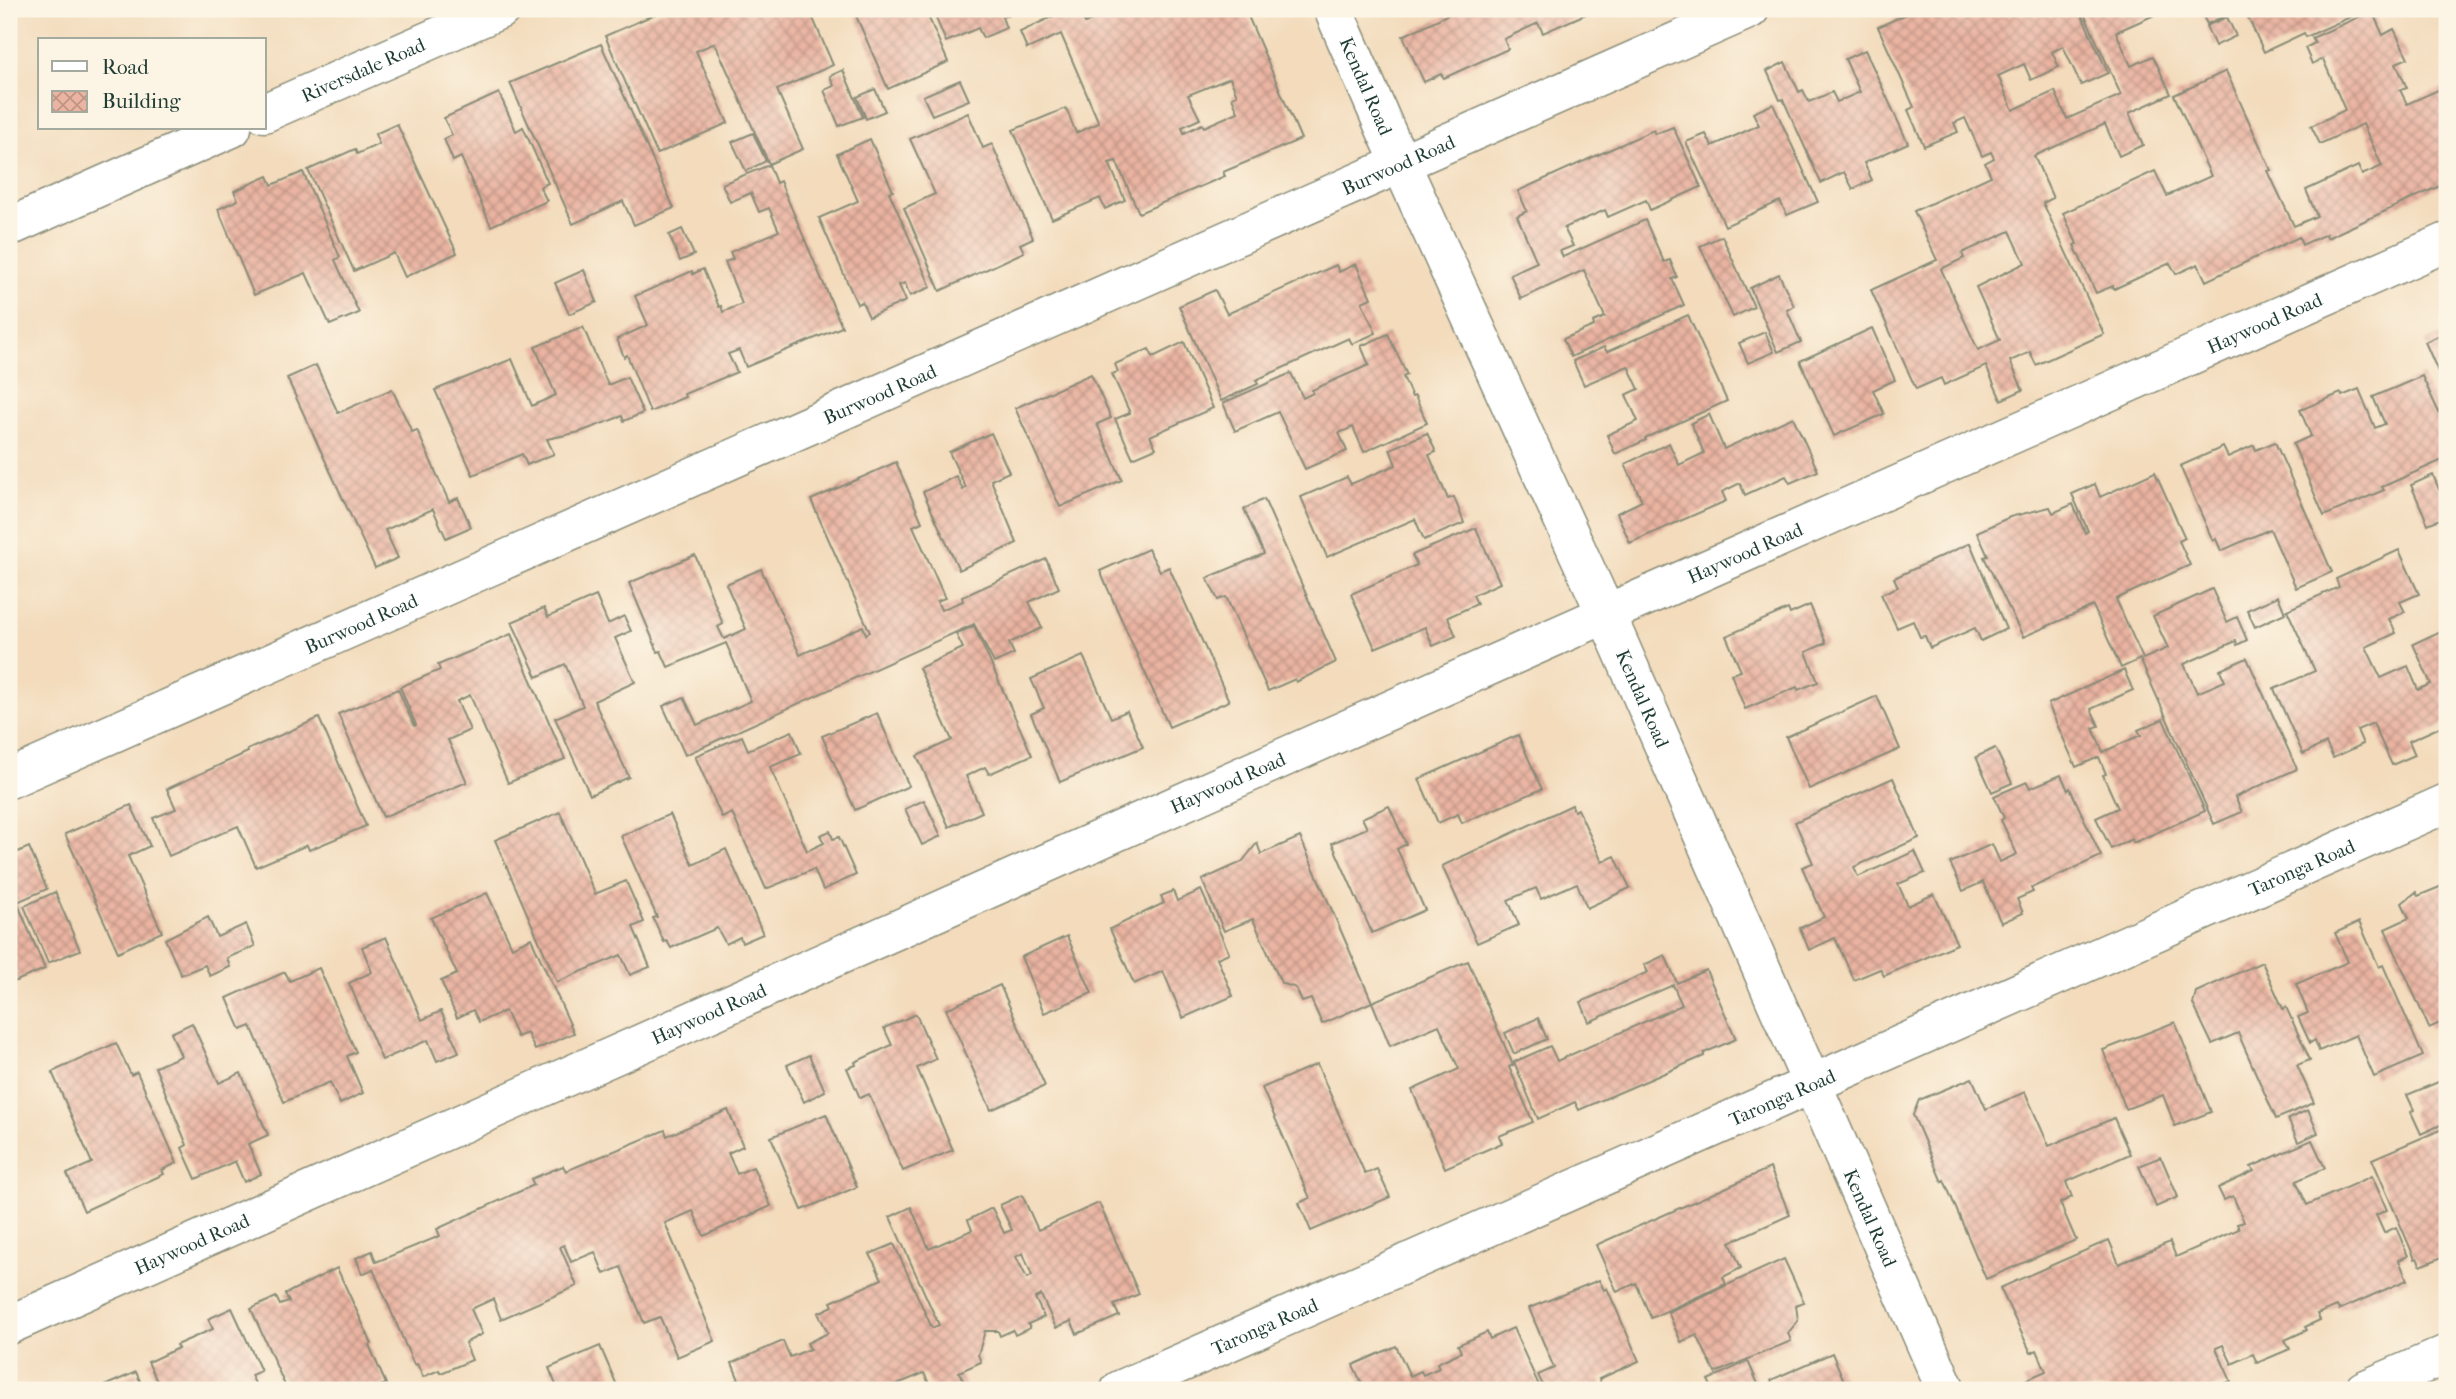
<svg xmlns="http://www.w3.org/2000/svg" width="2456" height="1399" font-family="'IM FELL French Canon',serif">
<defs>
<pattern id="building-cross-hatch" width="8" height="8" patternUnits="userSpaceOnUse" patternTransform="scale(1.75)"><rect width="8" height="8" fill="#ebb4a2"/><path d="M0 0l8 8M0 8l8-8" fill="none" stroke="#be9485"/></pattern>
</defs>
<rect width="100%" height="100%" fill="#fcf5e5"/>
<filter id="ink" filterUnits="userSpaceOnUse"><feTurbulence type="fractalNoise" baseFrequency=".0143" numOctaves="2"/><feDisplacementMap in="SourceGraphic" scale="14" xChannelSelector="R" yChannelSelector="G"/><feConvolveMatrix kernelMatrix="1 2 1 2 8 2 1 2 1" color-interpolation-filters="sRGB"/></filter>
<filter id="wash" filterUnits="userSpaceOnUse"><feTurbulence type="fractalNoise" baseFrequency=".00686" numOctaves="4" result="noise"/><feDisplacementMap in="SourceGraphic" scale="28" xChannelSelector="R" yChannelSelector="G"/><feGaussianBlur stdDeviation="1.57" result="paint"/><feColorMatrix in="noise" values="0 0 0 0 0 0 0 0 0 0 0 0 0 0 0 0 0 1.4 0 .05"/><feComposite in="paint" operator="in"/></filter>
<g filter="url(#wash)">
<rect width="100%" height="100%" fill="#f3dbbc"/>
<g id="blocks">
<g fill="url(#building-cross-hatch)" fill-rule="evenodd">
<path d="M667,9H809L833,65L777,90L803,149L769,164L715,43L696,51L728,123L657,154L605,36Z"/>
<path d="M853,9H925L948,62L888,89Z"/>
<path d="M932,9H1021L1002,17L1006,28L983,38L978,28L946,42Z"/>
<path d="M1068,9H1079L1085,23L1117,9H1245L1301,139L1223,172L1225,176L1139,213L1116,161L1109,163L1125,200L1105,209L1100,198L1052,219L1013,130L1066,108L1076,133L1099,123L1061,34L1027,49L1020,32ZM1230,78L1237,95L1232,97L1238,112L1204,127L1202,124L1184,133L1182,127L1200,119L1188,95Z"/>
<path d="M1459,9H1597L1543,33L1538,23L1504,39L1508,49L1444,78L1441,74L1424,82L1403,36Z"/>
<path d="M1918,9H1935L1937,13L1947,9H2079L2108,73L2081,85L2063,46L2052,52L2059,67L2031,80L2024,64L1998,76L2013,110L2055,91L2067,119L2121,95L2082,9H2168L2116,32L2131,66L2153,56L2171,94L2129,113L2143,145L2119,156L2105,124L2034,156L2053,198L2043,203L2104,334L2036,365L2030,352L2010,361L2023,390L2001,400L1986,366L1944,385L1941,378L1916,389L1871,290L1937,260L1914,211L1991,176L1985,163L1994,158L1991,152L1982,156L1965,118L1954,123L1958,132L1924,146L1908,110L1914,107L1878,27ZM2010,231L2025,263L1976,287L2000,340L1978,350L1941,269L1964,258L1962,253Z"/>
<path d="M2199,9H2241L2207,24Z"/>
<path d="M2244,9H2368L2306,37L2304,33L2264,52Z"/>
<path d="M2372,11L2383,35L2394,29L2408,58L2396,63L2407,88L2400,90L2407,104L2447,86V175L2440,179L2442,185L2327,238L2326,234L2302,245L2299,237L2206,281L2198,264L2176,274L2170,263L2114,289L2113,286L2096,293L2074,245L2077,244L2063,213L2155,171L2167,196L2211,176L2174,95L2226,71L2271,170L2268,171L2294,226L2317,216L2306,190L2358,166L2362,175L2382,166L2363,124L2320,144L2311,126L2345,110L2323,59L2312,64L2305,48L2315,43L2312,38Z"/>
<path d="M2227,17L2236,36L2215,46L2206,26Z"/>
<path d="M601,44L674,208L634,225L623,201L573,224L510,83Z"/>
<path d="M1865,50L1908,143L1864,163L1872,180L1853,189L1844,172L1821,183L1783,99L1780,100L1767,71L1785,62L1799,92L1803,90L1809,102L1832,92L1837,102L1860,92L1845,59Z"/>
<path d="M843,70L863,117L839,126L824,90L834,86L830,76Z"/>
<path d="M960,80L969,100L932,115L923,96Z"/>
<path d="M875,89L885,111L866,119L857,97Z"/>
<path d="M499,93L516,131L523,127L548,183L540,187L547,201L491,226L461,157L453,161L444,139L452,135L444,118Z"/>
<path d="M1773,104L1818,202L1787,215L1780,201L1725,226L1686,142L1706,134L1712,146L1735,136L1759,125L1753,113Z"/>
<path d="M968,113L983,148L992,144L1033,238L1020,244L1024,252L940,291L904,208L935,194L910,139Z"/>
<path d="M397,124L457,253L405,277L394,253L354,271L308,170L355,149L357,154L379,144L375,134Z"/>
<path d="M1673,127L1701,187L1650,210L1646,200L1608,217L1605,210L1564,228L1573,246L1560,251L1563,257L1645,220L1664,262L1670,260L1677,277L1672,279L1684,305L1571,357L1563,339L1594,326L1593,322L1605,317L1584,270L1521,299L1510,274L1537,262L1517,216L1527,211L1518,191L1653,130L1655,134Z"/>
<path d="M753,133L766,161L746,171L732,142Z"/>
<path d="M870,139L893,191L889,192L931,287L910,296L905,283L899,285L906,301L869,317L862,302L857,304L819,218L858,201L837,154Z"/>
<path d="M769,165L776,183L780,181L842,327L746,367L739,350L728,354L737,372L684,394L685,397L650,412L627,355L624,357L617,339L648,325L635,296L692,271L693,274L703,269L719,307L721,306L723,312L742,304L725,262L733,259L730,252L779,231L769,208L759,212L751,193L730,202L722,184Z"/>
<path d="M303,172L340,257L335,260L359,313L330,325L306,273L254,295L218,209L238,200L234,191L268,176L272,185Z"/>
<path d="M682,229L694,255L680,261L669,235Z"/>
<path d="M1722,236L1754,307L1733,317L1700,246Z"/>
<path d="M1356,264L1371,298L1362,302L1376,333L1352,344L1349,338L1256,380L1258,384L1221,401L1179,306L1215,290L1227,314L1336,265L1339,272Z"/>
<path d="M584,270L597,302L569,314L555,283Z"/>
<path d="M1779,274L1794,306L1787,310L1801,342L1778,352L1750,288Z"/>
<path d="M1688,315L1727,401L1645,438L1646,440L1615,454L1607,435L1638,421L1626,395L1639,389L1628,366L1584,385L1573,361L1604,347L1607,352Z"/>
<path d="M583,327L608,385L627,377L643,413L624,421L622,416L580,432L547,439L554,454L527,465L522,454L473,475L435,390L512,359L532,406L556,395L535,347Z"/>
<path d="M1872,328L1895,380L1873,390L1884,414L1834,436L1800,361Z"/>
<path d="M1765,332L1774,352L1748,363L1739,343Z"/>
<path d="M2447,332V392L2425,342Z"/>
<path d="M1388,334L1407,375L1403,377L1412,397L1415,396L1427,423L1364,452L1353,427L1339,433L1347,451L1305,469L1278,412L1235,431L1223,403L1291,373L1303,398L1313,393L1312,390L1369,365L1361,346Z"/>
<path d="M1184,342L1213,408L1150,436L1156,448L1133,458L1115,419L1130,413L1112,374L1118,372L1115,364L1149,349L1153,357Z"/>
<path d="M316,365L338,413L392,389L412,432L417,430L449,502L458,498L471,527L446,538L433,509L385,530L398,558L375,568L287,378Z"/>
<path d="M1091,374L1111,418L1097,424L1122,480L1060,507L1015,408Z"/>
<path d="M2422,376L2447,430V458L2382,487L2384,490L2324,516L2293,444L2311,436L2300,410L2341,393L2342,396L2359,389L2375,428L2385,424L2373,397Z"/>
<path d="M1709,414L1724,449L1793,417L1818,471L1790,483L1786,476L1745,495L1740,483L1722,492L1726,501L1630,543L1617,513L1642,501L1625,464L1669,443L1679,465L1704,453L1691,423Z"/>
<path d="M991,433L1009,472L991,480L1017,543L959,570L923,492L956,476L963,490L966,488L949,452Z"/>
<path d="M1427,433L1436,452L1429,455L1448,499L1454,497L1464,523L1424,540L1415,519L1327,557L1301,497L1347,477L1351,484L1396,465L1390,449Z"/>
<path d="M2275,442L2332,572L2296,588L2270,529L2221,551L2216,539L2213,541L2180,466L2223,447L2228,457L2254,445L2256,450Z"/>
<path d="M896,462L922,522L913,526L945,598L937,601L941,610L963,601L962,597L1046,559L1059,588L1029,602L1042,628L1009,643L1014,654L994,663L974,624L685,755L663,706L684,697L697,725L751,701L726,643L668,667L661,651L658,652L629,583L695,555L723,624L718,627L724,639L746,629L726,584L761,569L800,655L863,626L866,634L870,632L811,500Z"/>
<path d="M2155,472L2185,538L2179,541L2190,565L2116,599L2143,659L2168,648L2153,616L2212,589L2227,622L2237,617L2247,640L2237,645L2236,641L2184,664L2197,693L2225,681L2220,670L2247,658L2297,769L2235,797L2242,812L2214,824L2140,659L2121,668L2093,606L2023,637L1984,557L1988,556L1977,532L2010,517L2050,507L2053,513L2073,504L2085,533L2088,531L2072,494L2095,484L2100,497Z"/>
<path d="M2433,475L2447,508V516L2428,524L2411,485Z"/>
<path d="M1264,499L1336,662L1296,682L1295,679L1268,691L1226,597L1218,600L1207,578L1264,554L1244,509Z"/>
<path d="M1476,528L1500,583L1473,595L1477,604L1448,617L1456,636L1433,646L1425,627L1375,648L1351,594L1417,565L1412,555Z"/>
<path d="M1970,543L2006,629L1981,641L1975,628L1930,648L1925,636L1920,637L1913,621L1897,628L1881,594L1898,587L1894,578Z"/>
<path d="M1148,549L1160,571L1169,567L1229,701L1169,727L1100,571Z"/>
<path d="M2399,550L2419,594L2400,602L2405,612L2389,619L2396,633L2366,647L2381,678L2408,666L2418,690L2431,684L2413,644L2447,628V724L2409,741L2415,755L2392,765L2373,723L2357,730L2363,744L2333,758L2326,743L2303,754L2274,689L2315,671L2287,610L2339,587L2336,579Z"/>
<path d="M596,596L608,624L624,616L631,631L615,638L635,682L594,701L629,777L590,795L555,718L583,706L565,664L537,677L512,622L544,608L548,617Z"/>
<path d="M2278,596L2285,613L2255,627L2247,610Z"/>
<path d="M1810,605L1826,643L1806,652L1818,682L1798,690L1797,687L1745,709L1731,674L1741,671L1726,636L1788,609L1790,614Z"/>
<path d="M974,626L1032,755L989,774L985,767L966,776L982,812L949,827L917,756L952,740L919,668L963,648L956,634Z"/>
<path d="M511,634L565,759L508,783L470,695L457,701L470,730L448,740L467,782L383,817L338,714L398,689L414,726L416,725L400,687L440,670L438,665Z"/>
<path d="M1083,656L1111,718L1127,711L1143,747L1060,782L1031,714L1044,708L1031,679Z"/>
<path d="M2124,670L2133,690L2091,709L2099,726L2093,728L2103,752L2141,735L2138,730L2163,719L2205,811L2133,843L2132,839L2111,849L2096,818L2118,808L2103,775L2106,774L2099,757L2076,767L2048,704Z"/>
<path d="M1877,696L1900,749L1809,789L1786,737Z"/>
<path d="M877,713L909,786L855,810L822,736Z"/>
<path d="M319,718L366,826L309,850L307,845L256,867L238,826L169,856L153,818L176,809L167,789L248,752L247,750Z"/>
<path d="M792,731L801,754L770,767L807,851L824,843L820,835L830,831L833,839L839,837L856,875L823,890L814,869L766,889L732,813L722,818L695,756L742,736L748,750Z"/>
<path d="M1518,735L1542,789L1462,823L1458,814L1438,823L1419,779Z"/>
<path d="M1995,748L2012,783L1992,792L1976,757Z"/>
<path d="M2061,775L2068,790L2070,788L2101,856L2031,888L2033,892L2017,899L2023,913L2001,923L1983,882L1963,891L1950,863L1992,844L2000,862L2017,854L2001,820L2004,818L1994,796L2027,782L2030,788Z"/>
<path d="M1893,778L1919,838L1854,867L1858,877L1915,851L1925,873L1898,884L1908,906L1934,894L1957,944L1884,976L1880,969L1854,980L1835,938L1809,950L1800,928L1824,917L1802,867L1813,863L1795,822Z"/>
<path d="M924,800L941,836L922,845L905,809Z"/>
<path d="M131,805L150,846L128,856L162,932L118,952L65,834Z"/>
<path d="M1572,805L1574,811L1578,809L1602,862L1615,856L1630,888L1587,908L1577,883L1541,899L1536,888L1508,900L1519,925L1477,943L1442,866Z"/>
<path d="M1389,806L1406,844L1397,849L1425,910L1372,933L1332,843L1367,828L1362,818Z"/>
<path d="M560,812L595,894L626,881L644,922L633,927L650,967L630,975L621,955L557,982L495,840Z"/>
<path d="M670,814L693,865L726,849L763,934L742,943L740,937L726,944L717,928L671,948L667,941L664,942L653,918L657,917L621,836Z"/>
<path d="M1300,837L1372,1002L1322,1024L1311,999L1302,1002L1296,988L1281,983L1253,919L1224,931L1202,880L1242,862L1257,843L1261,854Z"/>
<path d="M29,847L47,889L17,902L45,969L9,984V856Z"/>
<path d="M2447,884V1020L2429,1028L2385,929L2409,918L2402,903L2416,892L2418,896Z"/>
<path d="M1201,890L1229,953L1217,958L1233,996L1183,1018L1163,971L1134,984L1110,929L1164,903L1161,896L1173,891L1177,901Z"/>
<path d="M55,892L80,950L48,963L24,906Z"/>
<path d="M487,893L512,947L531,938L574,1033L535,1050L527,1033L517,1037L505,1011L479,1022L473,1010L457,1018L441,981L457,974L431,918Z"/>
<path d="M208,917L217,937L246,924L255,946L227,958L230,967L210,976L205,965L181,975L165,939Z"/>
<path d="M2359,922L2379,967L2383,965L2423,1056L2374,1077L2356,1035L2319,1051L2315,1040L2310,1043L2298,1017L2308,1013L2296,984L2348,962L2335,933Z"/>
<path d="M1067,936L1092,993L1044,1013L1021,957Z"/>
<path d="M386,937L422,1020L441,1011L459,1052L437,1061L428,1040L382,1060L349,983L372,972L362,947Z"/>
<path d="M1665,955L1677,983L1706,970L1736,1039L1704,1053V1056L1579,1110L1575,1102L1538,1119L1514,1062L1550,1046L1557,1061L1682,1005L1673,985L1589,1022L1581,1002L1648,972L1644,965Z"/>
<path d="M1468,961L1513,1065L1509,1067L1533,1122L1499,1136L1502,1143L1445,1168L1412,1090L1459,1069L1439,1025L1390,1046L1372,1002Z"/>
<path d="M2262,962L2283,1009L2286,1007L2310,1060L2297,1065L2314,1103L2276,1119L2238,1033L2212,1044L2193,1004L2196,992Z"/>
<path d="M319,968L356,1052L347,1056L363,1093L340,1104L330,1082L284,1102L251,1026L241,1030L227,998L285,972L290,981Z"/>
<path d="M1000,985L1045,1086L991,1110L946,1009Z"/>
<path d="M916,1014L936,1059L917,1068L953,1150L903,1171L869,1094L860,1098L847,1068L856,1065L855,1062L892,1045L884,1028Z"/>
<path d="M1538,1018L1547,1039L1514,1054L1505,1033Z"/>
<path d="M2175,1022L2211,1112L2175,1126L2163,1095L2126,1109L2103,1050Z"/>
<path d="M192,1023L219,1083L241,1073L268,1135L248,1144L261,1174L244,1182L235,1161L196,1179L182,1148L187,1145L155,1067L181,1056L171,1033Z"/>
<path d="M116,1043L131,1075L137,1072L177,1163L162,1170L164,1174L84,1211L67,1174L92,1163L52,1072Z"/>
<path d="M809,1055L825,1091L804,1102L787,1065Z"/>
<path d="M1317,1064L1365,1174L1377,1169L1390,1197L1311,1231L1299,1203L1310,1198L1262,1088Z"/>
<path d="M1972,1078L1986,1109L2025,1092L2049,1146L2114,1118L2130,1154L2066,1182L2072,1197L2060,1203L2076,1240L1986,1279L1944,1180L1942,1182L1913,1115L1919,1100Z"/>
<path d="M2443,1080L2447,1088V1122L2421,1134L2411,1112L2414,1110L2407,1095Z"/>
<path d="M728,1110L743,1146L728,1153L737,1174L753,1167L771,1206L704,1236L693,1211L665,1223L715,1341L677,1357L660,1317L644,1323L621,1267L604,1274L595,1252L571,1262L564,1245L560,1247L577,1286L501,1319L493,1299L471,1309L482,1334L465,1343L472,1360L441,1373L439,1370L423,1377L417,1364L414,1365L373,1269L362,1274L356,1258L372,1251L376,1262L440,1236L437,1229L534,1185L531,1179L563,1166L566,1171L665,1130L667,1136Z"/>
<path d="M2308,1110L2318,1133L2298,1142L2288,1119Z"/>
<path d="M826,1114L857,1187L802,1210L771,1137Z"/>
<path d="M2447,1127V1255L2421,1266L2417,1258L2415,1259L2372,1159Z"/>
<path d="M2312,1140L2325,1168L2296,1181L2307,1205L2372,1176L2387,1210L2376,1215L2384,1233L2396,1227L2408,1256L2399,1260L2407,1280L2339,1310L2337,1306L2317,1314L2320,1320L2305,1327L2307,1330L2285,1340L2290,1349L2257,1363L2253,1354L2232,1364L2223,1345L2216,1348L2231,1381L2209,1390H2027L2023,1381L2046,1371L2037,1350L2031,1353L2000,1288L2109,1240L2119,1264L2170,1242L2176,1257L2239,1229L2237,1224L2244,1222L2233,1196L2224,1200L2218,1188L2254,1171L2251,1167Z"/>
<path d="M2161,1157L2178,1197L2156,1207L2139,1166Z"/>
<path d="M1770,1168L1790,1215L1730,1242L1741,1268L1723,1277L1726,1284L1651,1318L1636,1283L1617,1292L1596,1245Z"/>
<path d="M1022,1195L1038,1230L1099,1203L1139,1294L1114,1305L1119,1316L1077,1334L1071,1321L1056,1328L1041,1295L1035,1298L1044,1317L1028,1324L1030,1328L1015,1335L1013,1330L1000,1336L998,1331H985L978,1355L981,1362L959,1372L967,1388L963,1390H932L924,1373L883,1390H875L874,1388L869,1390H740L736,1381L739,1380L732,1363L783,1341L790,1357L810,1349L807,1343L828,1333L818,1313L833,1306L831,1302L882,1279L870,1254L894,1244L932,1328L939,1325L890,1217L911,1207L929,1249L972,1230L968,1220L992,1208L1004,1233L1012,1230L1000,1205ZM1023,1253L1032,1276L1027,1278L1016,1257Z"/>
<path d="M1784,1259L1804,1302L1796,1305L1798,1321L1788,1333L1791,1341L1715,1373L1697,1335L1681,1342L1668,1312Z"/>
<path d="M337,1268L372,1344L369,1345L386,1384L369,1390H287L251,1309L276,1297L280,1305L289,1302L285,1294Z"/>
<path d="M1599,1280L1604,1290L1607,1288L1639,1361L1599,1379L1604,1390H1545L1538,1375L1554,1368L1529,1308Z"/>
<path d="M232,1308L261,1371L251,1375L258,1390H161L148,1362L178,1348L176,1345L213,1329L208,1319Z"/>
<path d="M1513,1328L1541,1390H1365L1353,1365L1396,1346L1410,1376L1421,1371L1423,1375L1439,1368L1437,1363L1461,1352L1458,1345L1487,1332L1490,1339Z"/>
<path d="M600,1346L619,1390H558L549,1368Z"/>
<path d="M1832,1353L1848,1390H1775L1771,1380Z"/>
<path d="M1748,1361L1758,1384L1743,1390H1713L1708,1380Z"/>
<path d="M136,1372L144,1390H95Z"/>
</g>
</g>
</g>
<g filter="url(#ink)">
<use href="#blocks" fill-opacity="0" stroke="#898c78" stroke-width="2"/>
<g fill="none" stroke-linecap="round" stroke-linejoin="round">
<g stroke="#898c78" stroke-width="41">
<g id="street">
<path id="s1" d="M1333,9L1386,131L1606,614L1946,1390"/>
<path id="s2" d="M264,113L501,9"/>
<path d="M9,227L232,128"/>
<path id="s3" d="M9,779L1750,9"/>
<path id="s4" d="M9,1325L1606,614L2447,242"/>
<path id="s5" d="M1120,1390L2447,803"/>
<path d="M2364,1390L2447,1354"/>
</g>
</g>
<use href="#street" stroke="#fff" stroke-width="38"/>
</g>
</g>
<g text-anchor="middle" stroke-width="6" stroke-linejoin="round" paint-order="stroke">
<g font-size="19" fill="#1f3d34" stroke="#fcf5e5">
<text dy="7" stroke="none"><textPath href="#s2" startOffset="108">Riversdale Road</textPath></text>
<text dy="7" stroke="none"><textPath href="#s1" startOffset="84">Kendal Road</textPath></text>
<text dy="7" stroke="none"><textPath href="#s3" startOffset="1519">Burwood Road</textPath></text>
<text dy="7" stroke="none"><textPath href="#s4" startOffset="2468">Haywood Road</textPath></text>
<text dy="7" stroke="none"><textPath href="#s3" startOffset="952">Burwood Road</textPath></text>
<text dy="7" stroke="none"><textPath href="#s4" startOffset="1900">Haywood Road</textPath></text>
<text dy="7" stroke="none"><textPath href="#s3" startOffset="385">Burwood Road</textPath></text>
<text dy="7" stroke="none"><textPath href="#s1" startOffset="756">Kendal Road</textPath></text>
<text dy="7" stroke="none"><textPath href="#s4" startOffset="1334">Haywood Road</textPath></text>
<text dy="7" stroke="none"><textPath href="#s5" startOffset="1292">Taronga Road</textPath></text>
<text dy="7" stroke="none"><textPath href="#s4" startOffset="766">Haywood Road</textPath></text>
<text dy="7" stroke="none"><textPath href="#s5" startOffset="724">Taronga Road</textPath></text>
<text dy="7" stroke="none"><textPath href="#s1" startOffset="1323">Kendal Road</textPath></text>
<text dy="7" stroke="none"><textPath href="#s4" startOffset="200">Haywood Road</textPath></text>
<text dy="7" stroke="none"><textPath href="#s5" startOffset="158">Taronga Road</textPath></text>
</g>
</g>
<rect width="2456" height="1399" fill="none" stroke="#fcf5e5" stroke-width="35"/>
<rect x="38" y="38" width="228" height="91" fill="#fcf5e5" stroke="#a4ab9e" stroke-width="2"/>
<rect x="52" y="61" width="35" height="10" fill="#ffffff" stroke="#a4ab9e" stroke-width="2"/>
<text x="102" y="74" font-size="21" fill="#1f3d34">Road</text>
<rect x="52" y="91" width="35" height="21" fill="url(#building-cross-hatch)" stroke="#a4ab9e" stroke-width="2"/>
<text x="102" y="108" font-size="21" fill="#1f3d34">Building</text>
</svg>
